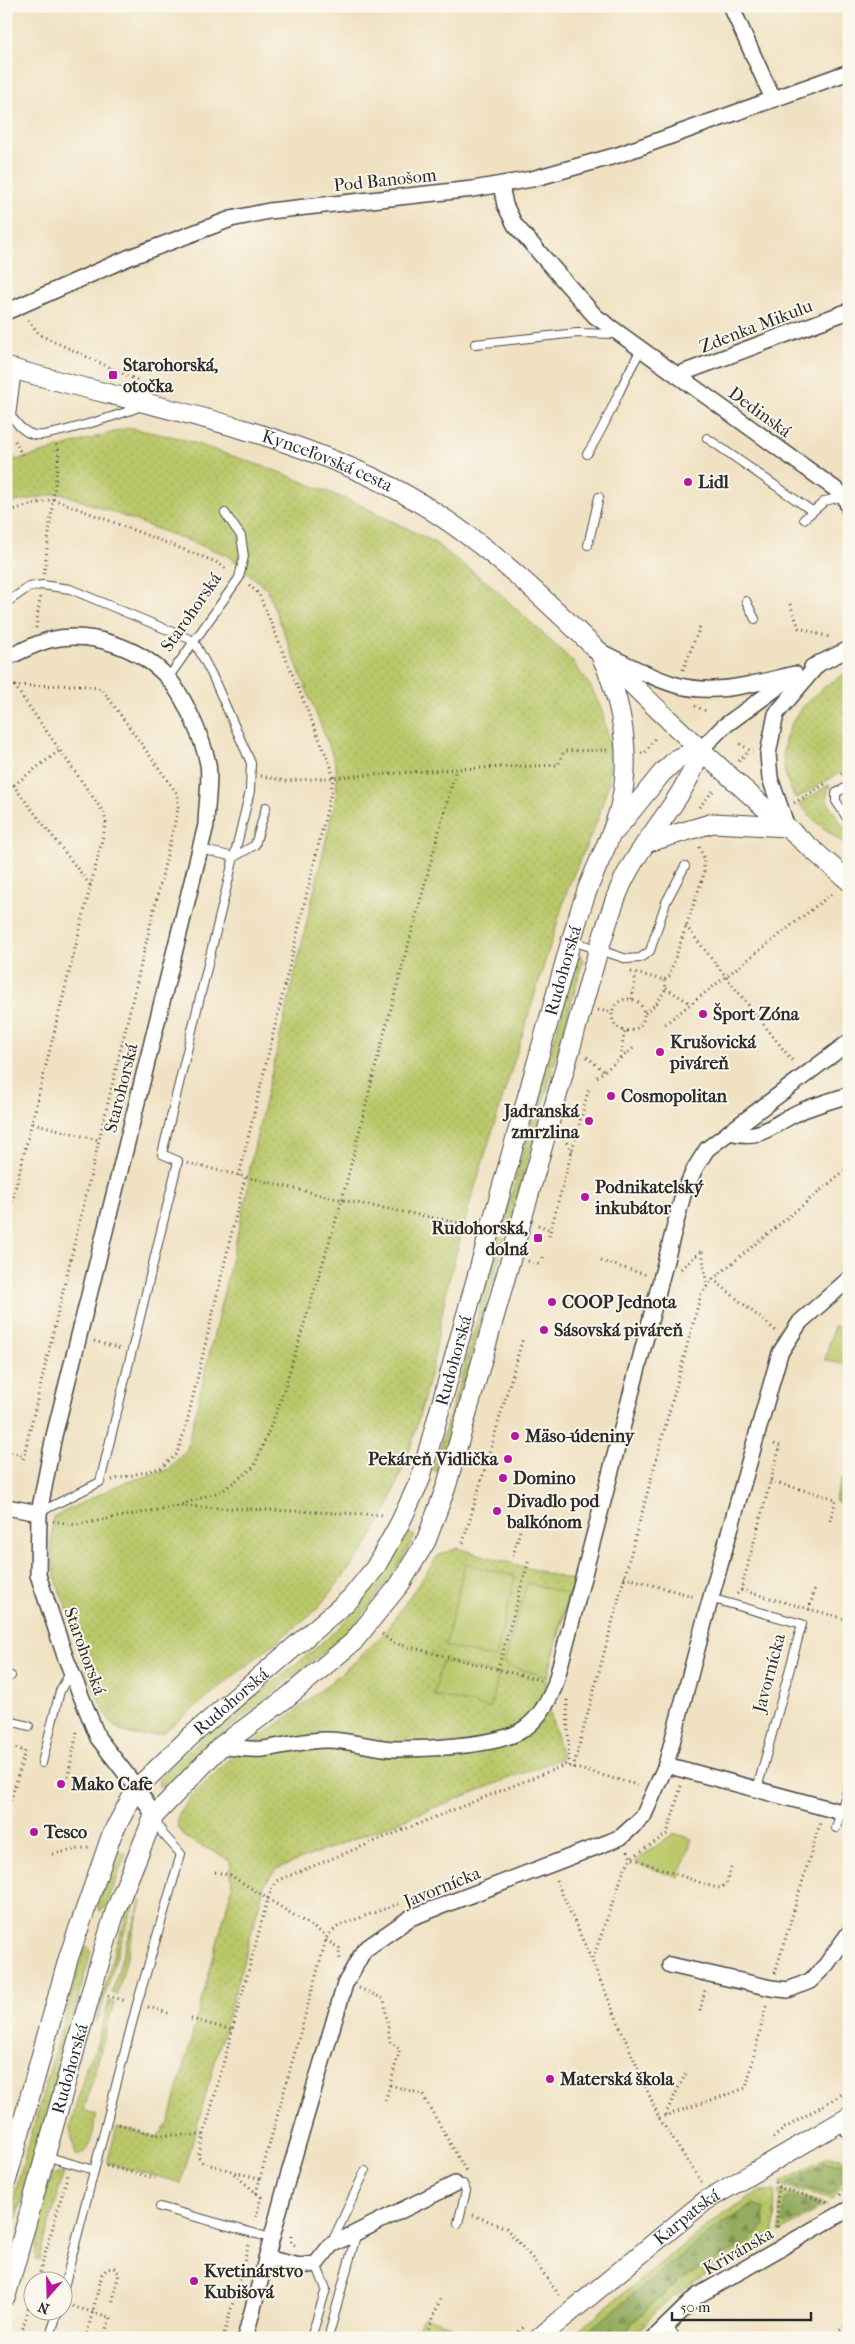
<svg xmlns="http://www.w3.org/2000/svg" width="855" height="2344" font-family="'IM FELL French Canon',serif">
<defs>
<pattern id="green-dots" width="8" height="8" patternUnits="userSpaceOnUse" patternTransform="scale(1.25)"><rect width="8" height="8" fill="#bac86a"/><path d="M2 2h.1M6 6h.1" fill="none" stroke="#a0ac5c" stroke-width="1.8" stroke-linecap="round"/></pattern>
<pattern id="forest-firs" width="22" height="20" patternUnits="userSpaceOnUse" patternTransform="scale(1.25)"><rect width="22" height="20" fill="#93ac5e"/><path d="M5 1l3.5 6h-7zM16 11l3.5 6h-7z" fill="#788c4e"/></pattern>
</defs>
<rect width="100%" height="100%" fill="#fbf7ec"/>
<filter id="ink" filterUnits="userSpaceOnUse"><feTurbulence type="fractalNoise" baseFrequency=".02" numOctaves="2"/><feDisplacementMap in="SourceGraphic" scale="10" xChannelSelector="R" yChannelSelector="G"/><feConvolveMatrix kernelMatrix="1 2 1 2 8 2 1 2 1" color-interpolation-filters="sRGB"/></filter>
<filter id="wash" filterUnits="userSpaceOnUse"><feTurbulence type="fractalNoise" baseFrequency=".0096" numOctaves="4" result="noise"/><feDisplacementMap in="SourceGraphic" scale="20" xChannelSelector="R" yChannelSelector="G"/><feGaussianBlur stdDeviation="1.12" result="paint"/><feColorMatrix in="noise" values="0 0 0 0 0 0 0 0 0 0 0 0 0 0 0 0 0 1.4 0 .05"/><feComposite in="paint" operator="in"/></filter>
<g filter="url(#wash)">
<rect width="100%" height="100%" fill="#f0e1c2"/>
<g fill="url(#green-dots)" stroke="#727a4a">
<path d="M128,428L179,438L274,470L360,505L432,541L493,587L572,661L591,687L602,711L610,746L609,781L598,819L569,885L469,1206L447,1287L432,1368L412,1443L388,1507L365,1549L317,1609L164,1732C148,1737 130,1738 116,1727C96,1711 78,1640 69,1614C64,1600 56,1585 54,1570C51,1553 51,1534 53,1517L118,1485L169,1469L187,1449L247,1193L250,1165L337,793L336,764L267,590L229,556L61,493L6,504V452L17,460Z"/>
<path d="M849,672V767L796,799C763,744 799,697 849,672Z"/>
<path d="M830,784L826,799L845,830L849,832V848L816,822L799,804Z"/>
<path d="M578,955L582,956L583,960L509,1226L503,1224Z"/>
<path d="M499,1237L505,1239L439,1472L433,1470L462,1375Z"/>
<path d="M407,1532L415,1536L401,1561L369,1607L347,1633L192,1759L166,1786L159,1787L158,1780C212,1723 281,1682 338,1628C366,1601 389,1566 407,1532Z"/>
<path d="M457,1548L574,1581L544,1689L562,1758L276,1869L265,1884L181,2183L107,2163L117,2127L157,2137L169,2123L232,1887L230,1860L184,1837L178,1828L177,1820L180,1813L190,1798L227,1761L297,1710L359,1658L384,1633L438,1556Z"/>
<path d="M118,1850L126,1854L106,1907L100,1911L98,1903Z"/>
<path d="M143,1868L147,1870L119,1948L98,2020L95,2023L115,1949Z"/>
<path d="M142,1900L117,1995L112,1993L123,1953Z"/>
<path d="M87,1947L91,1952L6,2256V2224L84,1949Z"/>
<path d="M109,2001L114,2003L84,2110L97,2115C93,2128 92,2154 76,2156L70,2128L88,2061L96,2047Z"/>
<path d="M828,2157L840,2158L849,2164V2176L833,2199L782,2186L780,2183Z"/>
<path d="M64,2172L39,2260L35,2259C37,2242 41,2192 51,2179C54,2174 59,2173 64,2172Z"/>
<path d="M759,2191H775L774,2235C735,2258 656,2298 635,2338H568L712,2222Z"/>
<path d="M779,2191H782L827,2204L780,2232Z"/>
</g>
<g fill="url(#forest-firs)" stroke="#5f6c44">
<path d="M824,2163H841L849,2170L832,2195L787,2184Z"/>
<path d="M790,2197L821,2205L786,2225L783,2223L785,2199Z"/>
<path d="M754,2204L764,2208L765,2225L749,2242L680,2280L632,2323L624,2338H579L718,2226Z"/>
</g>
<g fill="#bac86a" stroke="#727a4a">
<path d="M834,1326L849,1330V1366L825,1360Z"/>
<path d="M842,1479L849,1481V1505L834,1501Z"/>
<path d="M465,1564L515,1576L495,1658L445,1646Z"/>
<path d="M527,1583L568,1594L547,1677L504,1664Z"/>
<path d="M442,1661L499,1674L490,1708L434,1695Z"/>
<path d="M674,1833L692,1839L679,1878L634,1862Z"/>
<path d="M423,2316L451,2325L446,2338H415Z"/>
</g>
</g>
<g filter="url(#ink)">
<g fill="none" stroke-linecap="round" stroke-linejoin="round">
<g stroke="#494642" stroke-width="10">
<g id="service">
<path d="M475,344L577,333L615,334"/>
<path d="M17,370L11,416C18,425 24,433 35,435C47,438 126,413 141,406"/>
<path d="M707,438L812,511"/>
<path d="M587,454C609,422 620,384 641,350"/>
<path d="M804,519L825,501L845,496"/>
<path d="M588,545L599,497"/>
<path d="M746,601L755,619"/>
<path d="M6,603L29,587L42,585L70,589L194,641L212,675L251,763L250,791L162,1154L178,1161L100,1482L40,1512"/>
<path d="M168,678L239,578L244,556L241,536L225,513"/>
<path d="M849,786L836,793V801L849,821"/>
<path d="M200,849L234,857L255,845L266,807"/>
<path d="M572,941L627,959L640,958L650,951L666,902L685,866"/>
<path d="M710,1598L802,1624L757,1789"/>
<path d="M6,1674L11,1676"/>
<path d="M6,1720L29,1726"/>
<path d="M42,1763L60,1691L71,1671"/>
<path d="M836,1828L849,1784"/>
<path d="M45,2156L94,2170"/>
<path d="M455,2184H463L466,2191L458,2223"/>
<path d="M160,2207L271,2238"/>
<path d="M332,2242L365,2171"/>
<path d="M62,2295L137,2004L181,1854L163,1834L155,1819"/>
<path d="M667,2323L676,2338"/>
<path d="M330,2331L357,2232"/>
<path d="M49,2338L58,2312"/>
<path d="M311,2338L326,2289L316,2264"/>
</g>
</g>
<g stroke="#494642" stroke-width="18">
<g id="minor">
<path d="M731,6L773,99"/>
<path d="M501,185L505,205L515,225L595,316L845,496L849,509"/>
<path d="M6,312L130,257L231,219L269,211L473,189L532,179L618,155L849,72"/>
<path d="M677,375L849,311"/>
<path d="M605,654C628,665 652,678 676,685C716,696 757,683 795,674"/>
<path d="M6,658C20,652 34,644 49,640C89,630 140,647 168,678C184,696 203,739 208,764C211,781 206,807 206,825L54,1436L39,1513L38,1575L65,1656L98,1738L137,1788L154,1816"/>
<path d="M812,667L849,649"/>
<path d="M701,749L723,727L789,679"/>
<path d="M787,827L770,778L768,754L776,714L819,663"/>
<path d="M729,1132C764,1141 771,1124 801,1111C816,1105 833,1100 849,1095"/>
<path d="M6,1507L39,1513"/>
<path d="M221,1746C235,1748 249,1750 263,1749C285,1746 305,1740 327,1740C350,1740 372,1748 395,1749C425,1749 493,1746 519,1732C537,1722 548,1703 555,1685L683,1195L695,1168L707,1149L849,1042"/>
<path d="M666,1765L841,1812"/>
<path d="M670,1965L771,1988L788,1990L810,1981L826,1965L849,1933"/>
<path d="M843,2120L849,2131"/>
<path d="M266,2258L300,2266L316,2264L331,2245L455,2184"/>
<path d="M245,2338L288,2177L345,1984L364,1950L410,1918L609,1842L621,1837L643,1817L666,1765L709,1604L780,1353L800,1322L849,1279"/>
<path d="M654,2338L697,2296L849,2209"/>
</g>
</g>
<g stroke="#494642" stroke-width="21">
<g id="tertiary">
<path id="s1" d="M6,367C132,403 265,424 384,483C497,540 581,637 671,722C729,777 788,829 849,881"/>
<path d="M615,831L662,773L678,758L701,749"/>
<path d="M649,842L713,823L787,827"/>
<path id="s2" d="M6,2182L69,1956L112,1834L137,1788L191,1736L351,1598L375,1568L400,1523L420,1480L571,941C577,922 582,902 590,883C603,851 621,819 624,783C629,738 618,691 599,651"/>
<path id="s3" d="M6,2296L97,1971L116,1909L154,1816L221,1746L285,1699L353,1642L400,1584L426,1541L446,1487L598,951C608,923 615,893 630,868C653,827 686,796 701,749"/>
<path id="s4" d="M539,2338L705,2201L849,2117"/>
</g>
</g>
<g stroke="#494642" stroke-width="3" stroke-dasharray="1 4" stroke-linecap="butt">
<path d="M28,320L40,335L137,380"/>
<path d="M15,441L22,455"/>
<path d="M6,515L16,509L53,499L216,562L228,570"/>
<path d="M44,574L59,452L56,444"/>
<path d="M790,604L799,628L829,637"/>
<path d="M36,628L40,597"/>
<path d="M683,670L701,624"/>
<path d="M14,686L80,685L102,689L178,795V809L22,1463"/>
<path d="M695,706L706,711"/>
<path d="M740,744L753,752"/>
<path d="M641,753H645L656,736"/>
<path d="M739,761L749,751"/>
<path d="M841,774L849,769"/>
<path d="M261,776L285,781L456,769L558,765L564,751L609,750"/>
<path d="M13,785L90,885"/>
<path d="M6,791L60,750"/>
<path d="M794,803L827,783"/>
<path d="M699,807L714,790"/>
<path d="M686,926L794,1063"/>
<path d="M631,972L664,980L669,976L704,874V859L699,846"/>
<path d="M666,988L691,1004"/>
<circle cx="628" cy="1015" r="16"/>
<path d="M632,999L636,974"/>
<path d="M598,1010L612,1012"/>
<path d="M645,1013L658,1002L666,988L664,980"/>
<path d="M665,1024L833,893"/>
<path d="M587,1057L604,1071"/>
<path d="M620,1058L625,1030"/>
<path d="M597,1077L636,1046"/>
<path d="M33,1123L98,1140"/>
<path d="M564,1138L572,1152"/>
<path d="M188,1163L342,1200L470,1225"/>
<path d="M239,1176L331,793L333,778L331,767L259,594L248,584"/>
<path d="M538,1225L551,1230"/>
<path d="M6,1226L106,824L104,813L7,675"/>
<path d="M549,1236L589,1088"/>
<path d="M543,1258L544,1254"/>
<path d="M528,1261L541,1265"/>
<path d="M601,1261L647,1275"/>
<path d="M681,1269L702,1250L707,1287"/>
<path d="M713,1279L776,1331"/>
<path d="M94,1341L121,1349"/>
<path d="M6,1451L24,1456"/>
<path d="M112,1480L161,1468L177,1454L186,1426L245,1177"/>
<path d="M770,1481L836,1499L830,1521"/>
<path d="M177,1506L222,1491L254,1467L280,1403L342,1200L381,1045L456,769"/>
<path d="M53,1521L76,1525L177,1506L385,1515"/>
<path d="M463,1543L523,1338"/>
<path d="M513,1556L521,1527"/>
<path d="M624,1577L696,1597"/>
<path d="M741,1590L849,1620"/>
<path d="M737,1594L741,1590L780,1446L771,1443"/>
<path d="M809,1610L815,1588"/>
<path d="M382,1634L393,1643L540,1680"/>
<path d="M498,1669L529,1560"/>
<path d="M567,1700L569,1766"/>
<path d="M6,1746L25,1751L6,1817"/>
<path d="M573,1768L701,1294L713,1279L849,1167"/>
<path d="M67,1782L77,1731"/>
<path d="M681,1786L667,1834L631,1858L624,1870L592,1961L659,2118L702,2183"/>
<path d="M628,1851L631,1858L713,1887L721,1888L726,1884L731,1868"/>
<path d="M53,1854L89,1847"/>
<path d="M215,1872L230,1875L327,1936"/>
<path d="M556,1880L592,1961"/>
<path d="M326,1940L339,1948L340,1960"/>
<path d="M775,1973L820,1823"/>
<path d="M359,1988L384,1999L390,2042L400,2049L385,2102"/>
<path d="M108,1996L126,2001"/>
<path d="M148,2007L172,2014"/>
<path d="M700,2011L705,1990"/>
<path d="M191,2019L232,2030"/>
<path d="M390,2085L422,2094L466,2171"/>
<path d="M665,2115L687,2071"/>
<path d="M659,2118L746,2088L767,2003"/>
<path d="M119,2124L157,2135H204"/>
<path d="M773,2138L785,2128L849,2090"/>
<path d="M106,2166L155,2178"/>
<path d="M234,2174L261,2197L255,2221"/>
<path d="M260,2179L203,2163L198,2157L268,1898L276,1881L565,1765L641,1786"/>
<path d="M775,2182L778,2187L777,2231"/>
<path d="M778,2187L828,2202"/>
<path d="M256,2193L327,1936L340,1925L401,1903"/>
<path d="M840,2195L849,2183"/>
<path d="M473,2215L506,2228L532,2258L560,2296"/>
<path d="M291,2236V2242L297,2247"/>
<path d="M37,2282L68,2174"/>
<path d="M68,2305L116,2319"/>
<path d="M20,2338L32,2296"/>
<path d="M88,2338L87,2334L102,2274L107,2269L114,2268L119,2273L112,2305"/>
<path d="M103,2338L110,2318"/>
<path d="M223,2338L249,2244"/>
<path d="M426,2338L440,2299"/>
<path d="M511,2338L524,2327"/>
<path d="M827,2338L849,2325"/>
</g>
<use href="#service" stroke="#fff" stroke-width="8"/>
<use href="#minor" stroke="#fff" stroke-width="15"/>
<use href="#tertiary" stroke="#fff" stroke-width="19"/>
</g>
</g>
<g fill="#b5179e" stroke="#fbf7ec" stroke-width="2">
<rect x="108" y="370" width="10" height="10" rx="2.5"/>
<circle cx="688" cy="482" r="5"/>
<circle cx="703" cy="1014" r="5"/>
<circle cx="660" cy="1052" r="5"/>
<circle cx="611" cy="1096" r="5"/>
<circle cx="589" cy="1121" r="5"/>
<circle cx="585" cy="1197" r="5"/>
<rect x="533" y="1233" width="10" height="10" rx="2.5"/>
<circle cx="552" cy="1302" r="5"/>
<circle cx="544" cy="1330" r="5"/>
<circle cx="515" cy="1436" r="5"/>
<circle cx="508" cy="1459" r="5"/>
<circle cx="503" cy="1478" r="5"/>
<circle cx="497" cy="1511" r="5"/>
<circle cx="61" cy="1784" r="5"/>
<circle cx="34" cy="1832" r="5"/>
<circle cx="550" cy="2079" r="5"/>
<circle cx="194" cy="2281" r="5"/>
</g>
<g text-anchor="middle" stroke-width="4" stroke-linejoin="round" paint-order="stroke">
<g font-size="18" fill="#2b2b2b" stroke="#fbf7ec">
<text transform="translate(385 180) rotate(-6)" y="6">Pod Banošom</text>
<text transform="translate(756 326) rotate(-21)" y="6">Zdenka Mikulu</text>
<text transform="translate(760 412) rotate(36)" y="6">Dedinská</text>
<text dy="6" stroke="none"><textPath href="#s1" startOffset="335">Kynceľovská cesta</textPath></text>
<text transform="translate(191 612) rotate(-55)" y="6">Starohorská</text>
<text dy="6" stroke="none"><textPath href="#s2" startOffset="1369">Rudohorská</textPath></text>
<text transform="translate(121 1088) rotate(-76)" y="6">Starohorská</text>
<text dy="6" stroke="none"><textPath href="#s2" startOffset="964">Rudohorská</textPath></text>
<text transform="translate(85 1651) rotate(70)" y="6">Starohorská</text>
<text transform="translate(769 1673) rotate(-75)" y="6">Javornícka</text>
<text dy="6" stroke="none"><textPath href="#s2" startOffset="544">Rudohorská</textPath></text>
<text transform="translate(442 1887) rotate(-22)" y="6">Javornícka</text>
<text dy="6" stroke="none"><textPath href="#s3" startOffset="236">Rudohorská</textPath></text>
<text dy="6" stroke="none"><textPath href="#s4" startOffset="191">Karpatská</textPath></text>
<text transform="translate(738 2251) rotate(-30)" y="6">Krivánska</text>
</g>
<g font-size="18" font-weight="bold" fill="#2b2b2b" stroke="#fbf7ec" text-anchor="start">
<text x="123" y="371">Starohorská,<tspan x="123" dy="21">otočka</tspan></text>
<text x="698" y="488">Lidl</text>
<text x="713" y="1020">Šport Zóna</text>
<text x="670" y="1048">Krušovická<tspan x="670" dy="21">piváreň</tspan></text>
<text x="621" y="1102">Cosmopolitan</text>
<text x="579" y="1117" text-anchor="end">Jadranská<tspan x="579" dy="21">zmrzlina</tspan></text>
<text x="595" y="1193">Podnikatelský<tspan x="595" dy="21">inkubátor</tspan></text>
<text x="528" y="1234" text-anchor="end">Rudohorská,<tspan x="528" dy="21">dolná</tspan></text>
<text x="562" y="1308">COOP Jednota</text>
<text x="554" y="1336">Sásovská piváreň</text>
<text x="525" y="1442">Mäso-údeniny</text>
<text x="498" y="1465" text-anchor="end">Pekáreň Vidlička</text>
<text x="513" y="1484">Domino</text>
<text x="507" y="1507">Divadlo pod<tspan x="507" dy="21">balkónom</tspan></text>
<text x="71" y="1790">Mako Cafe</text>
<text x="44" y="1838">Tesco</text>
<text x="560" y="2085">Materská škola</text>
<text x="204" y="2277">Kvetinárstvo<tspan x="204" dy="21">Kubišová</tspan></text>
</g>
</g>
<rect width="855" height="2344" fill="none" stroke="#fbf7ec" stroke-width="25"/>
<g transform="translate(48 2296) rotate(200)"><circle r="24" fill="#fbf7ec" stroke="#a8a59f"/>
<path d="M0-4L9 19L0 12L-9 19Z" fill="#b5179e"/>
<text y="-8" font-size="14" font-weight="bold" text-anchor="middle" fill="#2b2b2b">N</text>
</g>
<path d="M672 2312v8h139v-8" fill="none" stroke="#2b2b2b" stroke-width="2.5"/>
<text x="680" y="2312" font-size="15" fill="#2b2b2b" stroke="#fbf7ec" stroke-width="4" paint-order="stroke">50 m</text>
</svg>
